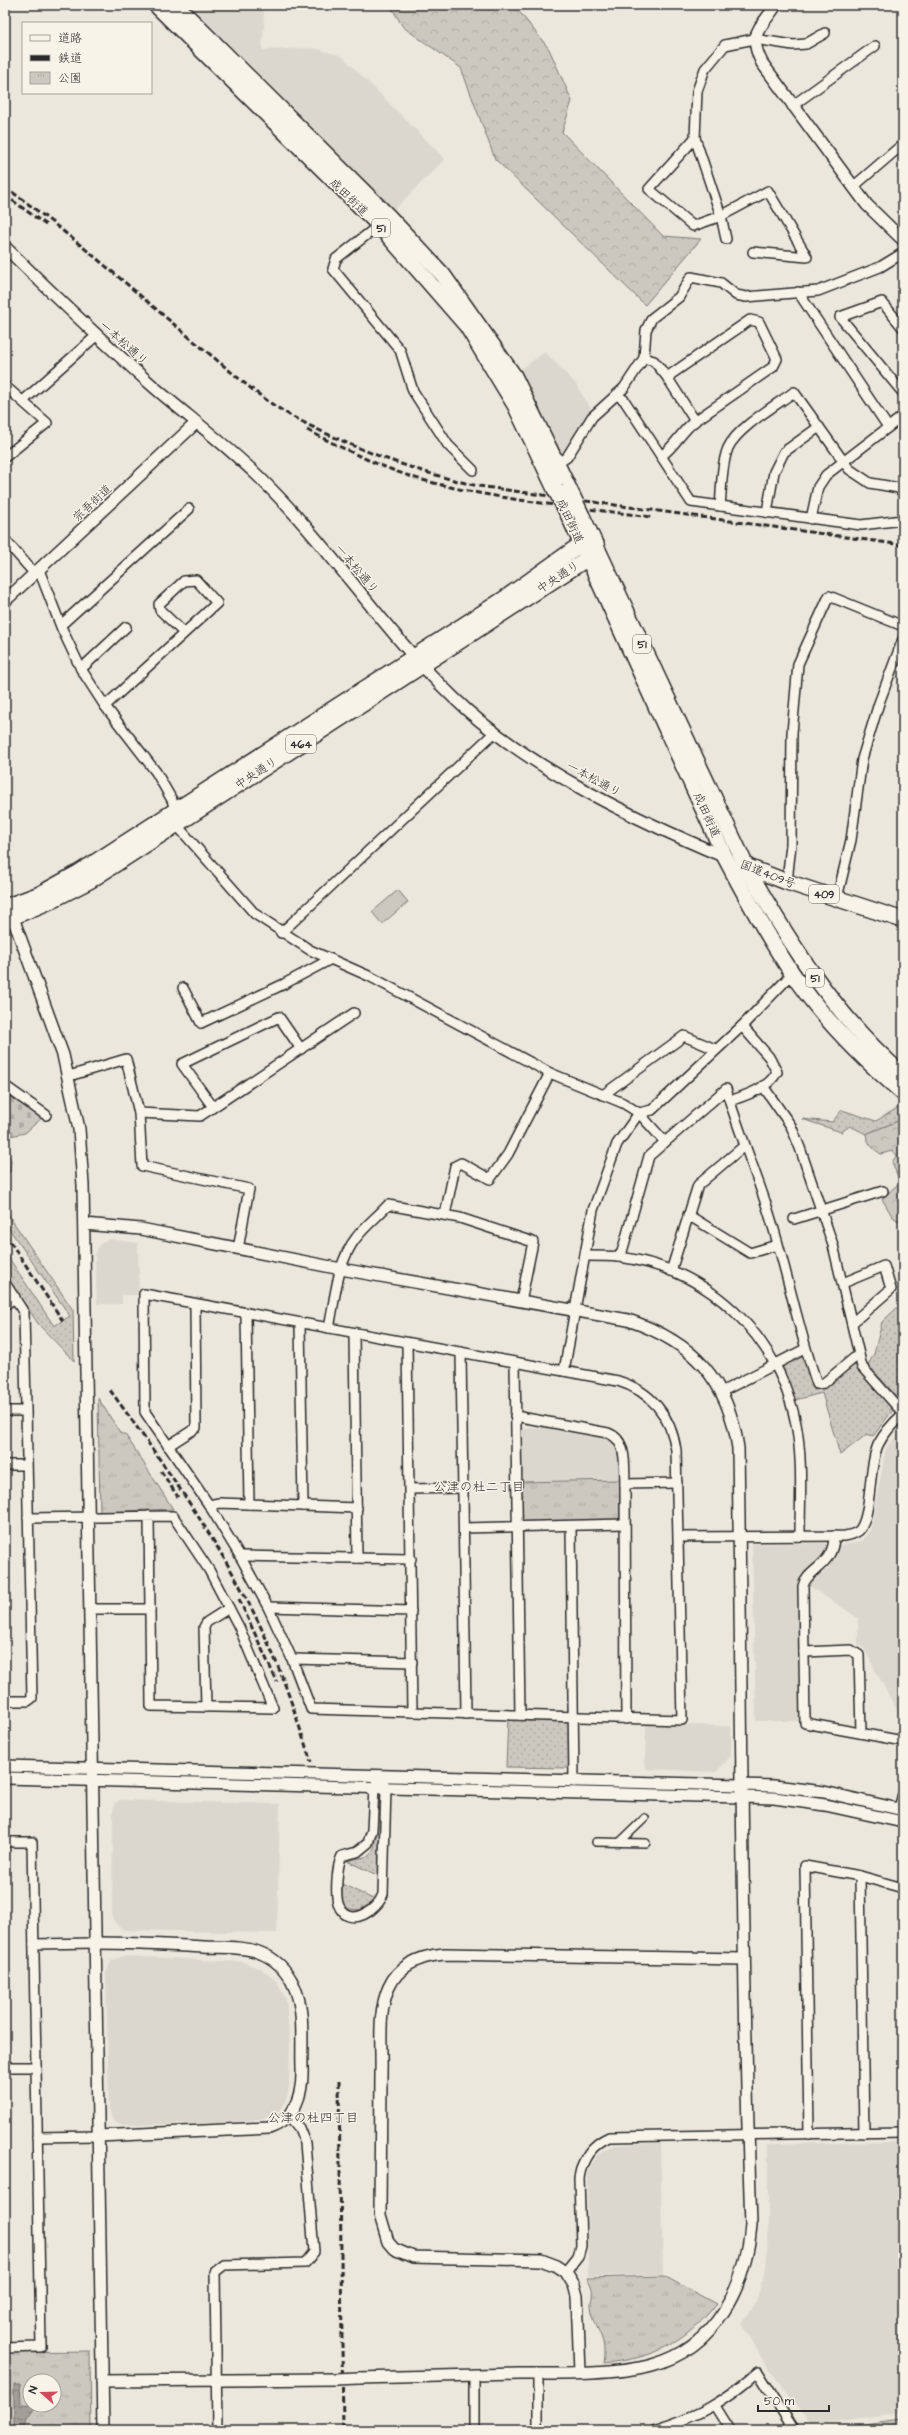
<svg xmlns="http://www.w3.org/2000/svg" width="908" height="2435" font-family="'Architects Daughter','Klee One',sans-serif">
<defs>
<pattern id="grass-dots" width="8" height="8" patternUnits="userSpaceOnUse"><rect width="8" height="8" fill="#cbc8bf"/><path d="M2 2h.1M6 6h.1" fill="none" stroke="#aeaca4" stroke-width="1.8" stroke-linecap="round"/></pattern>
<pattern id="forest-crowns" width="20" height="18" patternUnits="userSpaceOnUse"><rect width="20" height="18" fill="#cbc8bf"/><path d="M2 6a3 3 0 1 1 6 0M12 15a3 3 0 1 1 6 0" fill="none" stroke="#aeaca4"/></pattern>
<pattern id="cemetery-stones" width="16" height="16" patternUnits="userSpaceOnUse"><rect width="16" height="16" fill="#cbc8bf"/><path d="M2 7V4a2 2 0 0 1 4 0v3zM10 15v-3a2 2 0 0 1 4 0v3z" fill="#aeaca4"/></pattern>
<pattern id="park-tufts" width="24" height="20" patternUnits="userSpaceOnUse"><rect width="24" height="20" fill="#cbc8bf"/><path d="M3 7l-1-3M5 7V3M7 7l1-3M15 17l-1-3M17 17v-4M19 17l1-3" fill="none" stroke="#aeaca4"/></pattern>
<pattern id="water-ripples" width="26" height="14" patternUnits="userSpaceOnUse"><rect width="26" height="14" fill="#a29f98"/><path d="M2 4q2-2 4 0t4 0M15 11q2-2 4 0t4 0" fill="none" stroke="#84827c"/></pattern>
</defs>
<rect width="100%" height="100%" fill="#ebe7dd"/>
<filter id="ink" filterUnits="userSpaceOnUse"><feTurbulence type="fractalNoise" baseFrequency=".025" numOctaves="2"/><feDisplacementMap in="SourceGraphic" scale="8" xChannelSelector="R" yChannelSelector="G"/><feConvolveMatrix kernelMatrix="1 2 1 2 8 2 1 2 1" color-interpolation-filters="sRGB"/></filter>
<g filter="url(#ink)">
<g fill="#dbd7ce">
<path d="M190,5H263L264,25L262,50L314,48L342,56L445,159L394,210Z"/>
<path d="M545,352L575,383L592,411L565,453L560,452L520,370Z"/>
<path d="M109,1239L138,1243L139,1295H122V1304H97L95,1255L100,1244Z"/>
<path d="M541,1427L611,1440L619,1452L620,1480L521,1482L520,1429Z"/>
<path d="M903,1428V1722L863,1647L858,1646V1618L808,1585L828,1568L839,1545L856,1543L863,1540L871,1528L886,1448Z"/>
<path d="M826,1543L827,1548L821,1562L798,1581L800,1721H756L752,1544Z"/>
<path d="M646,1724L731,1726V1756L716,1772L645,1769Z"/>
<path d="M120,1800L280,1804L277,1933L124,1930L117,1925L112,1918L113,1810L115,1803Z"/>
<path d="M123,1956L243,1962L262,1969L277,1982L286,2000L290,2045L289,2088L286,2100L279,2111L266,2118L226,2123L124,2125L114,2121L109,2110L106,1973L111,1961Z"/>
<path d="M903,2142V2413L811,2426L764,2362L742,2323L755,2304L766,2269L768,2235V2144Z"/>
<path d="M660,2143L663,2275L588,2276L587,2175L591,2164L597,2155L614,2145Z"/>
</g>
<g fill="url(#grass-dots)" stroke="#7b7a75">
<path d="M899,1107L903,1108V1125L898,1121L866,1134L850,1126L841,1132L802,1119L832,1122L842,1110L876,1121Z"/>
<path d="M5,1148L11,1160L10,1172H6L5,1176Z"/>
<path d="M5,1210L73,1310L74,1361L39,1325L5,1275V1252L54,1326L70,1316L5,1223Z"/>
<path d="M903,1302V1403L868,1365L874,1354L882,1322Z"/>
<path d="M800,1356L805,1359L815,1390L823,1388L853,1365L858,1366L893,1410L873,1436L867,1434L840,1455L822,1393L795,1400L783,1368L784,1364Z"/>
<path d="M508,1719L567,1720L569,1723L571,1765L567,1768L506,1767Z"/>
<path d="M379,1807L380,1809L379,1876L347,1861L369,1856L374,1849Z"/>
<path d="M342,1884L375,1900L360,1910L349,1909L342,1902Z"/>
</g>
<g fill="url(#forest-crowns)" stroke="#7b7a75">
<path d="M390,5H446L458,11L466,5H514L549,49L572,101L562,132L663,236L701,239L645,305L495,159L461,68L403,27Z"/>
<path d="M898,1121L903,1125V1220L898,1221L892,1216L882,1199L900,1182L892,1162L897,1155L892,1151L881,1154C873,1149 867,1143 866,1134Z"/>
<path d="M903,2420V2430H826Z"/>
</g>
<path fill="url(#cemetery-stones)" stroke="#7b7a75" d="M5,1088L43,1117L25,1133L5,1137Z"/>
<g fill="url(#park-tufts)" stroke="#7b7a75" fill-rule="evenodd">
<path d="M98,1398L121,1434H125L173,1509L100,1512Z"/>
<path d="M620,1480V1518L615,1521L522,1523L521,1482Z"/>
<path d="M664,2276L716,2304C685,2344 653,2359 603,2363C607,2338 598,2335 592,2313C588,2297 598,2295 587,2278Z"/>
<path d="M90,2351L91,2430H5V2352ZM30,2381H54V2405H30Z"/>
</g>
<path fill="#cbc8bf" stroke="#7b7a75" d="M398,890L408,902L382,924L372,912Z"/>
<path fill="url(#water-ripples)" stroke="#72716c" d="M14,2384H20L21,2404L37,2405L27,2419L24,2430H14Z"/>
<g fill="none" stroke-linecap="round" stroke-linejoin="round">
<g stroke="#2b2b2b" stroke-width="10">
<g id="pedestrian">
<path d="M596,1842L646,1843"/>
<path d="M620,1842L645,1818"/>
</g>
</g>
<g stroke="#2b2b2b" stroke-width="12">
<g id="minor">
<path d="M792,106L875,46"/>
<path d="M695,138L649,189L693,226L721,216L726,239"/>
<path d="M853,187L903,144"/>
<path d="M383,222L336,259L333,269L400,350L413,391L448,445L473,470"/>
<path d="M753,252L807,257L768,191L721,216L695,138L697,91L705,69L725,45L754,39L793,45L806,44L825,33"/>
<path d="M798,292L888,427"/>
<path d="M903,328L882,302L840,317L903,393"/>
<path d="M644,358L654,361L667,377L750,320L759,322L777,359L773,367L695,421L667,377"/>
<path d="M5,386L47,423L5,457"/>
<path d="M617,395L624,400L661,456C675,447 681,431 695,421"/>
<path d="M23,401L96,336"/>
<path d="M661,456L691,502L861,525L903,520"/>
<path d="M557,464L567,457L592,417L624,388L644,358L646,330L652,318L679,297L691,277L721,283L736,295L746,297L818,291L880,267L903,253"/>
<path d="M720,506C722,487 721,466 728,448C737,428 776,405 794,392L849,469L870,483L899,488L903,494"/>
<path d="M767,512L774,472L784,452L819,427"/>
<path d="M811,519L818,487L826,475L903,416"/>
<path d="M5,540L35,574"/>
<path d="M39,570L62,629L81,669L105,706L156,772L172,800L181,830L255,914L310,950L371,977L550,1073L623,1103L639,1113L665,1142"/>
<path d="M61,625L189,509"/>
<path d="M81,669L126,627"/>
<path d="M105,706L217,603L196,580L184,581L159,604L160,610L184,633"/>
<path d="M787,882L791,844L792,733L798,664L829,596L903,626"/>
<path d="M837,898L851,840L862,759L879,703L903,639"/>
<path d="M281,933L495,732"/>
<path d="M183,988L201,1023L284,984L331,959"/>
<path d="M69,1076L126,1059L139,1113L142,1166L249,1189L238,1249"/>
<path d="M5,1086L46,1115"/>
<path d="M763,1086L791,1126L800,1148L833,1245L862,1367L903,1413"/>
<path d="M603,1095L684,1036L715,1049"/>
<path d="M730,1101C746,1095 768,1089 777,1072L769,1057L742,1026"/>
<path d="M213,1107L182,1064L279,1017L301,1049"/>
<path d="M139,1113L200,1116L354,1013"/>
<path d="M445,1215L455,1166L461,1163L490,1179L508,1154L550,1073"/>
<path d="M688,1215L750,1253L777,1245"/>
<path d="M794,1219L883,1191"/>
<path d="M586,1256C597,1256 608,1256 619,1257C709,1269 778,1335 796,1424C803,1460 800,1499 800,1536"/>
<path d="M618,1257L622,1252L649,1156L726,1089C738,1129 754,1168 767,1207C786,1265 797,1326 817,1384L824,1383L859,1354"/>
<path d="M671,1271L698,1185L744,1146"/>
<path d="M5,1283L24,1313L32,1698L28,1701H5"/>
<path d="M843,1283L884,1266L891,1289L852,1323"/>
<path d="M144,1294L618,1381C651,1391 671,1416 676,1450L682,1720L311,1709L292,1659L268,1607L240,1556L209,1505L145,1412Z"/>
<path d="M5,1305L15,1297"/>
<path d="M246,1313L249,1504"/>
<path d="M300,1323L303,1506"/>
<path d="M329,1328C335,1299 337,1262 356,1238C365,1226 378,1216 388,1205L460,1218L533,1242L521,1301"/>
<path d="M354,1333L357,1558"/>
<path d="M407,1343L412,1712"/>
<path d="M461,1352L466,1714"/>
<path d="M515,1362L520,1715"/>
<path d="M564,1371L593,1210L617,1144L639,1113L652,1110L742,1026L792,974"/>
<path d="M721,1392L805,1349"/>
<path d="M5,1411H25"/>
<path d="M515,1416L608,1433C628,1440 624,1467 625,1484L626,1719"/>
<path d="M168,1446L196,1428L195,1304"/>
<path d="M5,1465H26"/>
<path d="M625,1484L677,1483"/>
<path d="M410,1489L464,1488"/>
<path d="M209,1505L219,1503L357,1508"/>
<path d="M28,1518L173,1516L209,1570L239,1627L273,1708L151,1706L149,1516"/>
<path d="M571,1527L574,1782"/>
<path d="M464,1528L624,1524"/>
<path d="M834,1536C834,1566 807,1569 803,1586L805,1723L903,1741"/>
<path d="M679,1537L845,1536C851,1535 858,1533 861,1528C872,1510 868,1468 878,1445C884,1433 893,1423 903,1414"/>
<path d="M240,1556L411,1559"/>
<path d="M268,1607L411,1611"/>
<path d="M90,1609H150"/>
<path d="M804,1652L851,1650L859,1655L861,1733"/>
<path d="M292,1659L412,1662"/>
<path d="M206,1707L204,1627L207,1622L229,1608"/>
<path d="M380,1775L386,1788L383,1894C378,1910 351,1928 340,1908C334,1899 337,1865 342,1856L357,1852L368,1843L372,1830L374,1788Z"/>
<path d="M899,1808L903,1794"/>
<path d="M5,1842H32L41,2347L5,2348"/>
<path d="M860,1876L864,2133"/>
<path d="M34,1944L95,1943"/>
<path d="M5,2067H36"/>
<path d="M809,2134L805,1866L860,1876L903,1888"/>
<path d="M37,2137L98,2136"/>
<path d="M566,2272L578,2257L581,2246L579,2178C582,2159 591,2145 609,2137L903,2132"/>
<path d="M538,2374V2430"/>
<path d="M474,2375V2430"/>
<path d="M715,2406L730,2430"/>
<path d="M217,2430L215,2272L224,2265L305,2263L314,2252L305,2143L299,2128L289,2116"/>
<path d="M654,2430C699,2416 723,2403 758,2372L794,2430"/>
</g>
</g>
<g stroke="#2b2b2b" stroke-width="14">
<g id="tertiary">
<path d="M776,5C760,30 747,33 762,63L867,205L903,240"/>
<path d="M5,247C54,295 103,342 155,388C189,417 225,444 257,475C333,548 389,641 468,711C541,774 637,820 725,857"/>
<path d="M5,601L196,423"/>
<path d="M13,918L63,1055L79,1129L83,1185L103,2430"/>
<path d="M84,1224L141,1229L341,1269L628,1320C693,1342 728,1379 738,1448C742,1707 742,1966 751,2225C746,2286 716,2348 652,2365C615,2375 558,2374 519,2374C466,2375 412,2377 359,2378"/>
<path d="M5,1766L774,1786L824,1792L903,1810"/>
<path d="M5,1778L774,1798L825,1805L903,1822"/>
<path d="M95,1943C131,1943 168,1945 204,1947C221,1948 241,1946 258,1952C275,1958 287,1970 294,1986C305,2010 301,2041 302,2067C303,2093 296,2119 269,2128L98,2136"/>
<path d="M580,2372L577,2296L574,2285L566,2272L557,2266L541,2260L413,2257L394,2249L388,2242L380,2215C380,2168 381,2121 381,2074C382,2046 377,2013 389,1987C399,1965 421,1956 444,1954L743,1959"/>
<path d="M102,2381L334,2379"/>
</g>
</g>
<g stroke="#2b2b2b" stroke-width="18">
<g id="trunk">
<path d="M156,5L379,225L467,326L515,405L555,489"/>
<path d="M176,5L389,217L443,275L514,376L569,489"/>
<path d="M567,512L725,857C746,897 767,936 792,973C822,1018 862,1058 903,1093"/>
<path d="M582,516L746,866C789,943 836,1017 903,1075"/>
<path d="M743,865L787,882L903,920"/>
<path d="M5,907L40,894L78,873L504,599L581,544H596"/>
<path d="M5,920L48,902L91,880L588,558L596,544"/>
</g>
</g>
<use href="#pedestrian" stroke="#f7f3e8" stroke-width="7"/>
<use href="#minor" stroke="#f7f3e8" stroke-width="9"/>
<use href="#tertiary" stroke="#f7f3e8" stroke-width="11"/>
<use href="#trunk" stroke="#f7f3e8" stroke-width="15"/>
<g stroke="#2b2b2b" stroke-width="3" stroke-dasharray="6 3" stroke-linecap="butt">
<path d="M5,187C74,236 136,293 201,347C231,371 261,400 295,418C354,449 413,471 478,486L903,545"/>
<path d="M5,195L46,225"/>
<path d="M307,430C346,450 387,471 430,482C501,501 578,507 651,517"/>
<path d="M5,1234L63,1321"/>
<path d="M110,1390C171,1474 238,1567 277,1664C290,1696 300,1729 311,1762"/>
<path d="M161,1471L178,1497"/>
<path d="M239,1599L277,1682"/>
<path d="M339,2081L343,2430"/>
</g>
<g stroke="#2b2b2b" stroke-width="14" stroke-linecap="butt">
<path id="tertiary-bridge" d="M334,2379L359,2378"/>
</g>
<g stroke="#2b2b2b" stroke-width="18" stroke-linecap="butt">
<g id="trunk-bridge">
<path d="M555,489L567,512"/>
<path d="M569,489L582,516"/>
</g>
</g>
<use href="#tertiary-bridge" stroke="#f7f3e8" stroke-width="11"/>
<use href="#trunk-bridge" stroke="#f7f3e8" stroke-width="15"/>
</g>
</g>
<g text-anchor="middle" stroke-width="3" stroke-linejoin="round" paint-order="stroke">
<g fill="#f7f3e8" stroke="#686764" stroke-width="1">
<rect x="372" y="219" width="18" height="18" rx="3"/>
<rect x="633" y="635" width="18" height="18" rx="3"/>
<rect x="286" y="735" width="30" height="18" rx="3"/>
<rect x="809" y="885" width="30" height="18" rx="3"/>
<rect x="806" y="969" width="18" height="18" rx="3"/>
</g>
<g font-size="11" font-weight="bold" fill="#2b2b2b">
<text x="381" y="232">51</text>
<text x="642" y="648">51</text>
<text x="301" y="748">464</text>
<text x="824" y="898">409</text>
<text x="815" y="982">51</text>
</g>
<g font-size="12" fill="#2b2b2b" stroke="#f7f3e8">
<text transform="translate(349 197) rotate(44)" y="4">成田街道</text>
<text transform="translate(124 343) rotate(42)" y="4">一本松通り</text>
<text transform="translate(92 503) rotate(-43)" y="4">宗吾街道</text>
<text transform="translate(570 521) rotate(65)" y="4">成田街道</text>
<text transform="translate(357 569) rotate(50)" y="4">一本松通り</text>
<text transform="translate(558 577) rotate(-33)" y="4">中央通り</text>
<text transform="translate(256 773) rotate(-33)" y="4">中央通り</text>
<text transform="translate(594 779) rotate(29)" y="4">一本松通り</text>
<text transform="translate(707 815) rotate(66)" y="4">成田街道</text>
<text transform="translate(768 874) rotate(21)" y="4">国道409号</text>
</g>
<g font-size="13" fill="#2b2b2b" stroke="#f7f3e8">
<text x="479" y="1491">公津の杜二丁目</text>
<text x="313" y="2122">公津の杜四丁目</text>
</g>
</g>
<rect width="908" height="2435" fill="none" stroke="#f7f3e8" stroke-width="20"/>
<rect x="10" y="10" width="888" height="2415" fill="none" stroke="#2b2b2b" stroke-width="1.5" filter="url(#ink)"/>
<rect x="22" y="22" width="130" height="72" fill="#f7f3e8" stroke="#a5a39c"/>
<rect x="30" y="35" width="20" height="6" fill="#f7f3e8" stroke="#a5a39c"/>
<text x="58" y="42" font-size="12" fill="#2b2b2b">道路</text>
<rect x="30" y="55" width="20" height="6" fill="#2b2b2b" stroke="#a5a39c"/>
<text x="58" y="62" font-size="12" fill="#2b2b2b">鉄道</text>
<rect x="30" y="72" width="20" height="12" fill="url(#park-tufts)" stroke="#a5a39c"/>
<text x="58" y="82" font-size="12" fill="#2b2b2b">公園</text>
<g transform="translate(42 2393) rotate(290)"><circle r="19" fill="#f7f3e8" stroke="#a5a39c"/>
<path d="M0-3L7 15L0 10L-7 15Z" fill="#d1495b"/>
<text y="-6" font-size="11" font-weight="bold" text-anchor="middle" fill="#2b2b2b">N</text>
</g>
<path d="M758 2405v6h71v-6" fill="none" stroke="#2b2b2b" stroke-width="2"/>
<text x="764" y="2405" font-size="12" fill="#2b2b2b" stroke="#f7f3e8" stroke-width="3" paint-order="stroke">50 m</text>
</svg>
